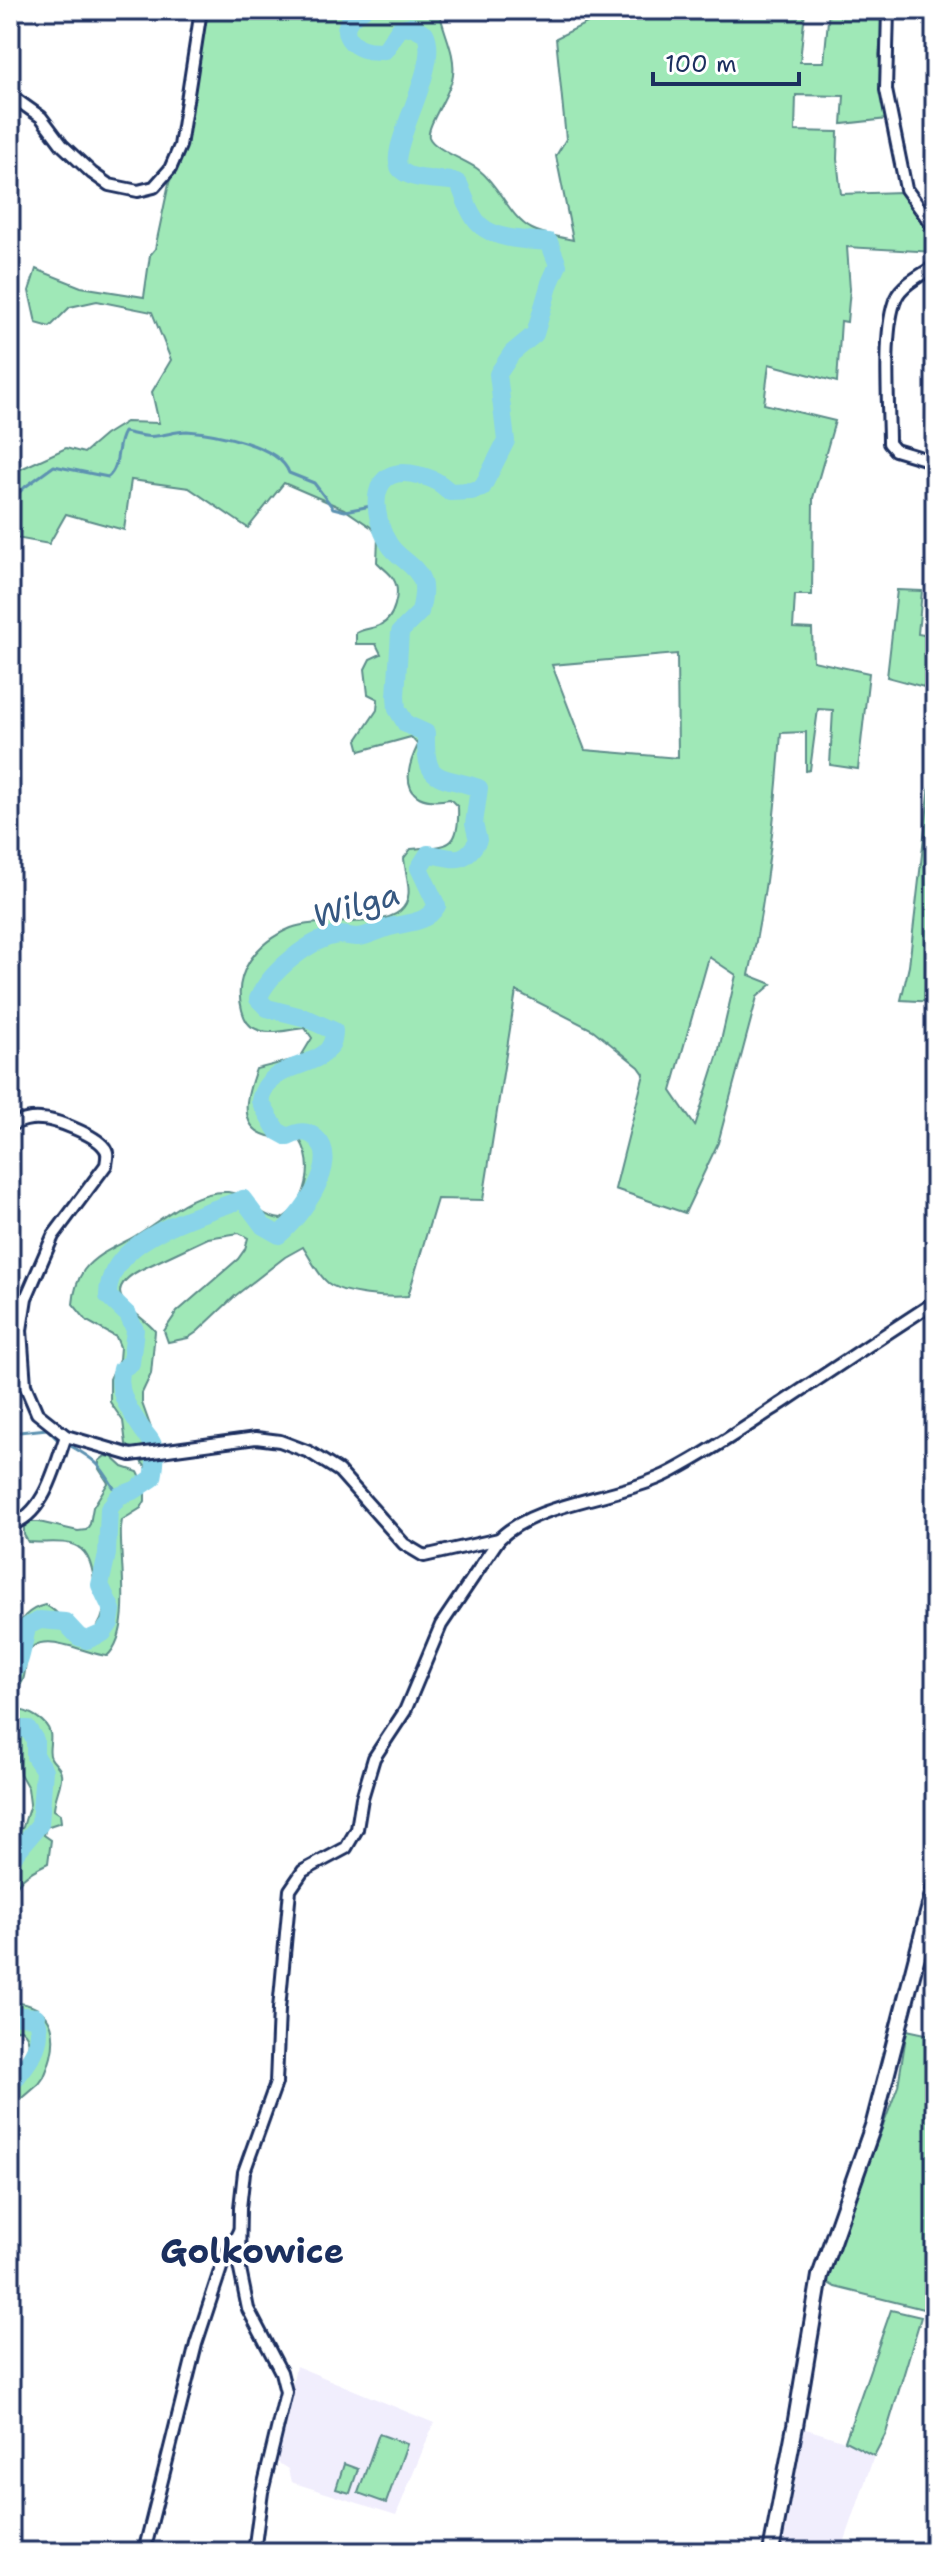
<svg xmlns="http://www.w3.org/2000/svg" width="945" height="2562" font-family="'Shantell Sans',sans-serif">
<rect width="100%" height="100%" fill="#fff"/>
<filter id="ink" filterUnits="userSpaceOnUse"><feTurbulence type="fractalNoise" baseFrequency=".0125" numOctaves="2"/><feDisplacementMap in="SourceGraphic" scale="16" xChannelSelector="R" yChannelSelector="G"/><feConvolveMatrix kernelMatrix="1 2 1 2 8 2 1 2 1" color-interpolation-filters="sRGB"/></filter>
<g filter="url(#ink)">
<g fill="#f1eefd">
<path d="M296,2366L434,2423L396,2515L291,2482L288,2469L277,2462Z"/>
<path d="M803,2428L845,2441L874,2456L841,2552H780Z"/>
</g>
<g fill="#9fe8b7" stroke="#5d8c8a" stroke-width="2" fill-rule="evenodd">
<path d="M205,10H439C443,32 456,53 453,75C452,92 426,125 429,137C433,149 468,161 479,170C500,186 509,217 532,229C543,235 561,237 573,240L556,156L566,139L556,38L591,21L589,10H805L800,62H824L829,10H884L879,55L887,119L842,124L844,96L796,95L795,131L838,132L837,159L841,194L901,192L918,216L935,234V252L847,247L850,289L847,322L841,321L837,382L769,364L764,404L835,421L813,498L812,595H795L793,628L812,629L813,661L869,673L858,769L830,765L833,710L818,709L810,770L806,771V732L781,733C775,815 767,895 749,975L772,984L757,997L718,1143L685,1213L615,1189L644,1074L639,1067L593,1030L516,991L483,1200L437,1199L408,1296C389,1298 344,1295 328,1283C318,1275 310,1258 303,1247L285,1257L235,1296L197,1332L188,1338L168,1342L164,1331L177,1312L238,1259L245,1249L248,1238L239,1233L208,1238L140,1270C94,1295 140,1312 155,1331L151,1374L142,1393V1403L156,1442L151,1473L126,1444L123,1421L110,1402V1379L119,1359L120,1347L116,1337L87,1321L73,1304C74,1292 77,1280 84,1270C97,1253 118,1246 135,1236C164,1219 191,1190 228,1192C250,1194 253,1215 281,1219C308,1203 315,1165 300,1140C290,1137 278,1138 268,1136C235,1127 248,1091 256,1069L300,1058L312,1038L305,1028C289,1029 271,1036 256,1029C247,1026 244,1018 242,1010C232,973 257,942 291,928C321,917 379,929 400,911C416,897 405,876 404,858L411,849C445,845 460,852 458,807L450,799C405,807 401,779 418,745L411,737L360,751L357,740L377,710L378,699L368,694L365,669L370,659L381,654L376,644H356V633C365,628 373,629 380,625C394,620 401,592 394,580C391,573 382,568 377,562L378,537L372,528L344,509L284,483L248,528L189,488L131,480L124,530L66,514L49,544L10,537V474L66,448L84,453L105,435L126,422L159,423L152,392L171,360L152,312L97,301L70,307L50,327L36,323L29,291L36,269L81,287L144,297L150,255L155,249L169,183L184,145ZM677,654L678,758L585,750L552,665ZM709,957L736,975L718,1054L695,1126L671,1091Z"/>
<path d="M897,590L922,591L918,634L935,637V690L887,677Z"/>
<path d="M935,742V1002L901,1000L909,966Z"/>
<path d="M105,1456L112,1457L123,1467L138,1472L145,1486V1501L141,1508L122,1520L121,1527C119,1559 134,1632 107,1656C87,1655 35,1625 27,1657C23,1677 28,1680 10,1696C10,1664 5,1614 45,1605C61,1611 68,1631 85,1638C99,1631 108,1610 103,1595C100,1589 96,1586 94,1579C92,1568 89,1553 78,1547C65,1539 43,1544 28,1542L24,1535V1527L31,1522H39L78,1531L86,1530L90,1524L93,1507L108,1483L99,1469V1461Z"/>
<path d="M16,1710C27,1710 47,1720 50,1733C52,1741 47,1751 51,1758C54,1764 60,1766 61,1773C63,1783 54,1797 54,1810L60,1814L61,1822L46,1827L44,1835L51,1840L48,1863C29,1872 13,1881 10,1904V1842L23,1827L30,1804L28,1788L20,1774L18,1757L14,1751H10V1713Z"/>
<path d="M10,2002C59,2004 60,2040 44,2077L39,2084L10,2109V2071C21,2059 39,2044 21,2029L10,2030Z"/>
<path d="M907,2030L935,2036V2312L835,2287L825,2281L898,2086Z"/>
<path d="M891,2310L921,2317L886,2433L874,2456L845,2441Z"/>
<path d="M379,2434L407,2444L386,2503L358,2493Z"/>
<path d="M344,2464L358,2469L350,2493L336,2489Z"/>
<path d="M933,2514L935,2552H923Z"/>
</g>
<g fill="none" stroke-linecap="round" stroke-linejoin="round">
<g stroke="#5d92b1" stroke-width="3">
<path d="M10,501L25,487L54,466L108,477C121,466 115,446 124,432C134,434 145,438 156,436C166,435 176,431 187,431C214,433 280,445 289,473L314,483L333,508L345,511L376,505"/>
<path d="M10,1433L47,1429L59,1441"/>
<path d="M71,1446C102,1464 100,1466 119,1496"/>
</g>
<g stroke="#89d4e9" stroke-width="18">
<path d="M10,1676C23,1663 22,1643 28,1626L40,1620L65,1622L79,1637L87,1640L103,1633L110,1623L112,1610L100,1585L107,1554L109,1509L119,1496L135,1490L153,1478C155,1467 157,1455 153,1445C151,1439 145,1434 142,1429C130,1411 115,1391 122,1369L131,1363L135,1330L128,1315L108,1296C107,1238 200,1215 243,1199L263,1226L279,1235C299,1218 343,1162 316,1138C306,1129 298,1132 288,1137L277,1131L260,1101C269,1054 334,1075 334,1031L306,1018L267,1008L258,999C269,973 310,938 339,935C345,935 352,937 358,937C370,936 382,928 394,926C412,922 427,922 437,906L419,868L428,854C453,857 463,867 478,840L474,824L479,788C436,774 425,784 426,733L406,724L397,709L396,696L400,632L420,612C422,603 425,590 422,581C417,565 397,558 389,544C370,513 368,462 418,475C433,478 439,482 450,492L471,491L482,488L506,441L498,374L512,353L535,334L550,283L558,265L549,242C527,240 496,240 480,225C469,215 465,197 459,184L456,182C440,178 414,182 401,170C383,153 443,66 425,33L411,26L399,29L385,50C352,56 329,27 363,10"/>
<path d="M10,1729H28L35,1740V1757L44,1770L40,1824L10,1860"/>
<path d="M10,2015L36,2017C47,2046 25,2065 10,2086"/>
</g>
<g stroke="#1b2f5e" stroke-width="16">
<g id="street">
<path d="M888,10L886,90L906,189L935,229"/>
<path d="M10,95L41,117L62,145L92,173L109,185L138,191L154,187L170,169L180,146L201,10"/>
<path d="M935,266C923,274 902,284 896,298C882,330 889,406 889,443L895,450L935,462"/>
<path d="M10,1125C21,1121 29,1118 41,1119C55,1119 95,1135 104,1147C109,1152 107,1158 106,1165L53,1236L26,1298L21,1330L25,1385L37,1413L66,1436L131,1455L256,1438L280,1441L309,1452L339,1471L404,1544L424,1556L499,1539"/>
<path d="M10,1525C45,1515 55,1466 66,1436"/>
<path d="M144,2552L196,2344L223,2262L239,2231"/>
<path d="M254,2552L262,2492L286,2392L281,2372L248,2309L239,2265L240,2208L244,2172L276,2083L279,2009L290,1890L303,1871L346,1848L357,1829L362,1798L374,1758L405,1711L441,1625L499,1539C537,1501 622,1499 673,1471C711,1451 746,1427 782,1403C833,1369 884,1335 935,1302"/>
</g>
</g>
<g stroke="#1b2f5e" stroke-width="20">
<path id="secondary" d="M771,2552L795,2426L820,2276L874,2123L935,1886"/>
</g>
<use href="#street" stroke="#fff" stroke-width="10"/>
<use href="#secondary" stroke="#fff" stroke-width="14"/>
</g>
</g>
<g text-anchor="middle" stroke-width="7" stroke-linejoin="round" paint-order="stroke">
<g font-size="32" font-style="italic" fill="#365881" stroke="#fff">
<text transform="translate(356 905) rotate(-16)" y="11">Wilga</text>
</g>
<g font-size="34" font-weight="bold" fill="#1b2f5e" stroke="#fff">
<text x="252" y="2263">Golkowice</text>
</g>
</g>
<rect width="945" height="2562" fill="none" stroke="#fff" stroke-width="40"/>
<rect x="20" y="20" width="905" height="2522" fill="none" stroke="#1b2f5e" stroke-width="3" filter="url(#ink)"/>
<path d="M653 72v12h146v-12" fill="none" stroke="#1b2f5e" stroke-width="4"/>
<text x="665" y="72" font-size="24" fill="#1b2f5e" stroke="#ffffff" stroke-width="6" paint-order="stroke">100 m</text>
</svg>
